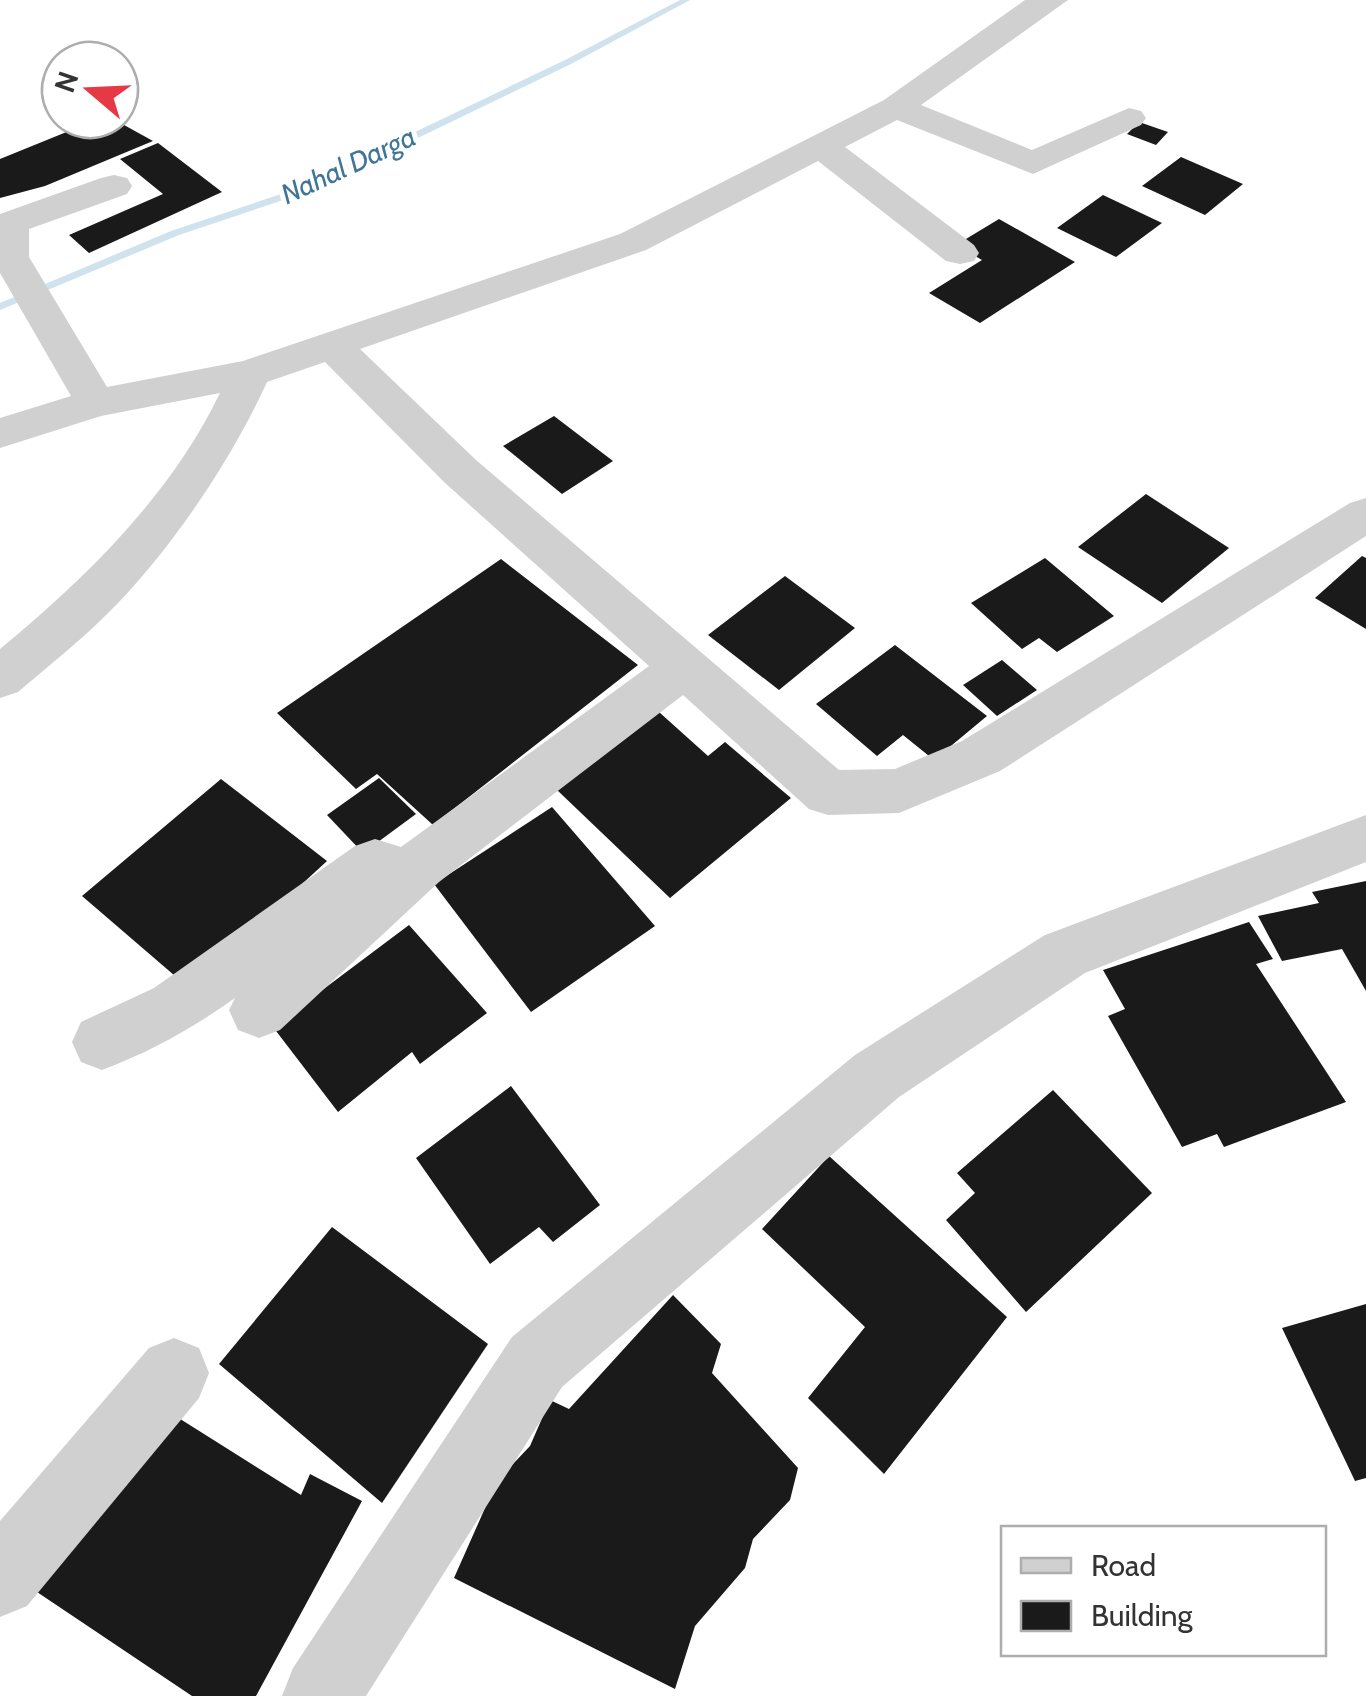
<svg xmlns="http://www.w3.org/2000/svg" width="1366" height="1696" font-family="Cabin,sans-serif">
<rect width="100%" height="100%" fill="#fff"/>
<g fill="none" stroke-linecap="round" stroke-linejoin="round">
<path fill="#cfe2ee" fill-rule="evenodd" d="M680,0H690L571,64L304,193L179,235L0,310V303L171,231L296,189L565,60Z"/>
</g>
<g fill="#1a1a1a">
<path d="M96,120H115L153,141L45,186L0,198V159Z"/>
<path d="M1139,122L1168,132L1156,145L1127,134Z"/>
<path d="M158,143L222,192L89,253L69,235L163,194L120,159Z"/>
<path d="M1181,157L1243,184L1205,215L1142,186Z"/>
<path d="M1103,195L1162,223L1116,257L1057,228Z"/>
<path d="M999,219L1075,262L980,323L929,293L982,260L956,245Z"/>
<path d="M554,416L613,461L562,494L503,446Z"/>
<path d="M1146,494L1229,548L1162,603L1078,547Z"/>
<path d="M1362,556L1366,558V629L1315,598Z"/>
<path d="M1045,558L1114,616L1057,652L1039,638L1022,649L971,603Z"/>
<path d="M501,559L638,665L433,825L377,774L356,789L277,713Z"/>
<path d="M785,576L855,628L779,690L708,635Z"/>
<path d="M895,645L987,716L934,760L903,735L877,756L816,704Z"/>
<path d="M1002,660L1037,690L997,716L963,685Z"/>
<path d="M659,712L708,756L725,742L791,798L670,898L556,789Z"/>
<path d="M379,778L416,814L363,853L327,815Z"/>
<path d="M221,779L327,861L189,988L82,896Z"/>
<path d="M552,807L655,926L531,1012L434,884Z"/>
<path d="M1366,881V991L1342,949L1282,961L1258,916L1319,903L1312,892Z"/>
<path d="M1249,922L1273,959L1256,964L1346,1102L1224,1147L1217,1134L1182,1147L1108,1016L1125,1009L1103,970Z"/>
<path d="M409,925L487,1013L420,1064L412,1052L338,1112L273,1027Z"/>
<path d="M511,1086L600,1205L553,1242L539,1227L490,1264L416,1158Z"/>
<path d="M1053,1090L1152,1193L1026,1312L946,1220L975,1193L957,1173Z"/>
<path d="M829,1156L1007,1317L884,1474L808,1398L865,1327L762,1229Z"/>
<path d="M332,1227L488,1344L382,1503L219,1364Z"/>
<path d="M673,1295L721,1344L712,1373L798,1468L790,1500L753,1539L745,1568L695,1626L675,1689L454,1578L497,1481L530,1446L550,1400L569,1409Z"/>
<path d="M1366,1304V1478L1355,1481L1282,1328Z"/>
<path d="M158,1405L301,1495L310,1474L362,1501L256,1696H192L34,1590Z"/>
</g>
<g fill="none" stroke-linecap="round" stroke-linejoin="round">
<g fill="#d0d0d0" fill-rule="evenodd">
<path d="M1025,0H1068L921,105L1032,150L1129,108L1141,111L1146,118L1141,125L1033,174L897,120L845,147L974,245L979,253L974,261L960,264L946,261L818,161L646,250L360,349L476,460L839,770L895,769L962,741L1350,503L1366,498V536L1000,771L899,813L828,815L809,809L683,695L439,882L280,1030L259,1038L238,1030L229,1010L235,998C193,1028 150,1052 102,1070L81,1062L72,1042L81,1022L154,988L355,846L375,839L401,847L649,666L444,482L325,362L267,382C231,461 168,555 105,616C78,643 47,667 18,692L0,698V649C86,578 171,495 220,393L101,416L0,448V418L71,396L0,273V214L101,178L114,175L127,178L132,186L127,194L29,229V257L107,387L243,361L620,234L884,100Z"/>
<path d="M1366,815V862L1085,973L899,1097L562,1387L366,1696H282L293,1668L512,1337L855,1055L1045,935Z"/>
<path d="M174,1338L199,1348L209,1373L199,1398L27,1606L0,1617V1521L149,1348Z"/>
</g>
</g>
<g text-anchor="middle" stroke-width="10" stroke-linejoin="round" paint-order="stroke">
<g font-size="28" font-style="italic" fill="#3f7597" stroke="#fff">
<text transform="translate(348 165) rotate(-25)" y="10">Nahal Darga</text>
</g>
</g>
<rect x="1001" y="1526" width="325" height="130" fill="#ffffff" stroke="#adadad" stroke-width="2.5"/>
<rect x="1021" y="1558" width="50" height="15" fill="#d0d0d0" stroke="#adadad" stroke-width="2.5"/>
<text x="1091" y="1576" font-size="30" fill="#333333">Road</text>
<rect x="1021" y="1601" width="50" height="30" fill="#1a1a1a" stroke="#adadad" stroke-width="2.5"/>
<text x="1091" y="1626" font-size="30" fill="#333333">Building</text>
<g transform="translate(90 90) rotate(289)"><circle r="48" fill="#ffffff" stroke="#adadad" stroke-width="2.5"/>
<path d="M0-8L18 38L0 25L-18 38Z" fill="#e63946"/>
<text y="-15" font-size="28" font-weight="bold" text-anchor="middle" fill="#333333">N</text>
</g>
</svg>
